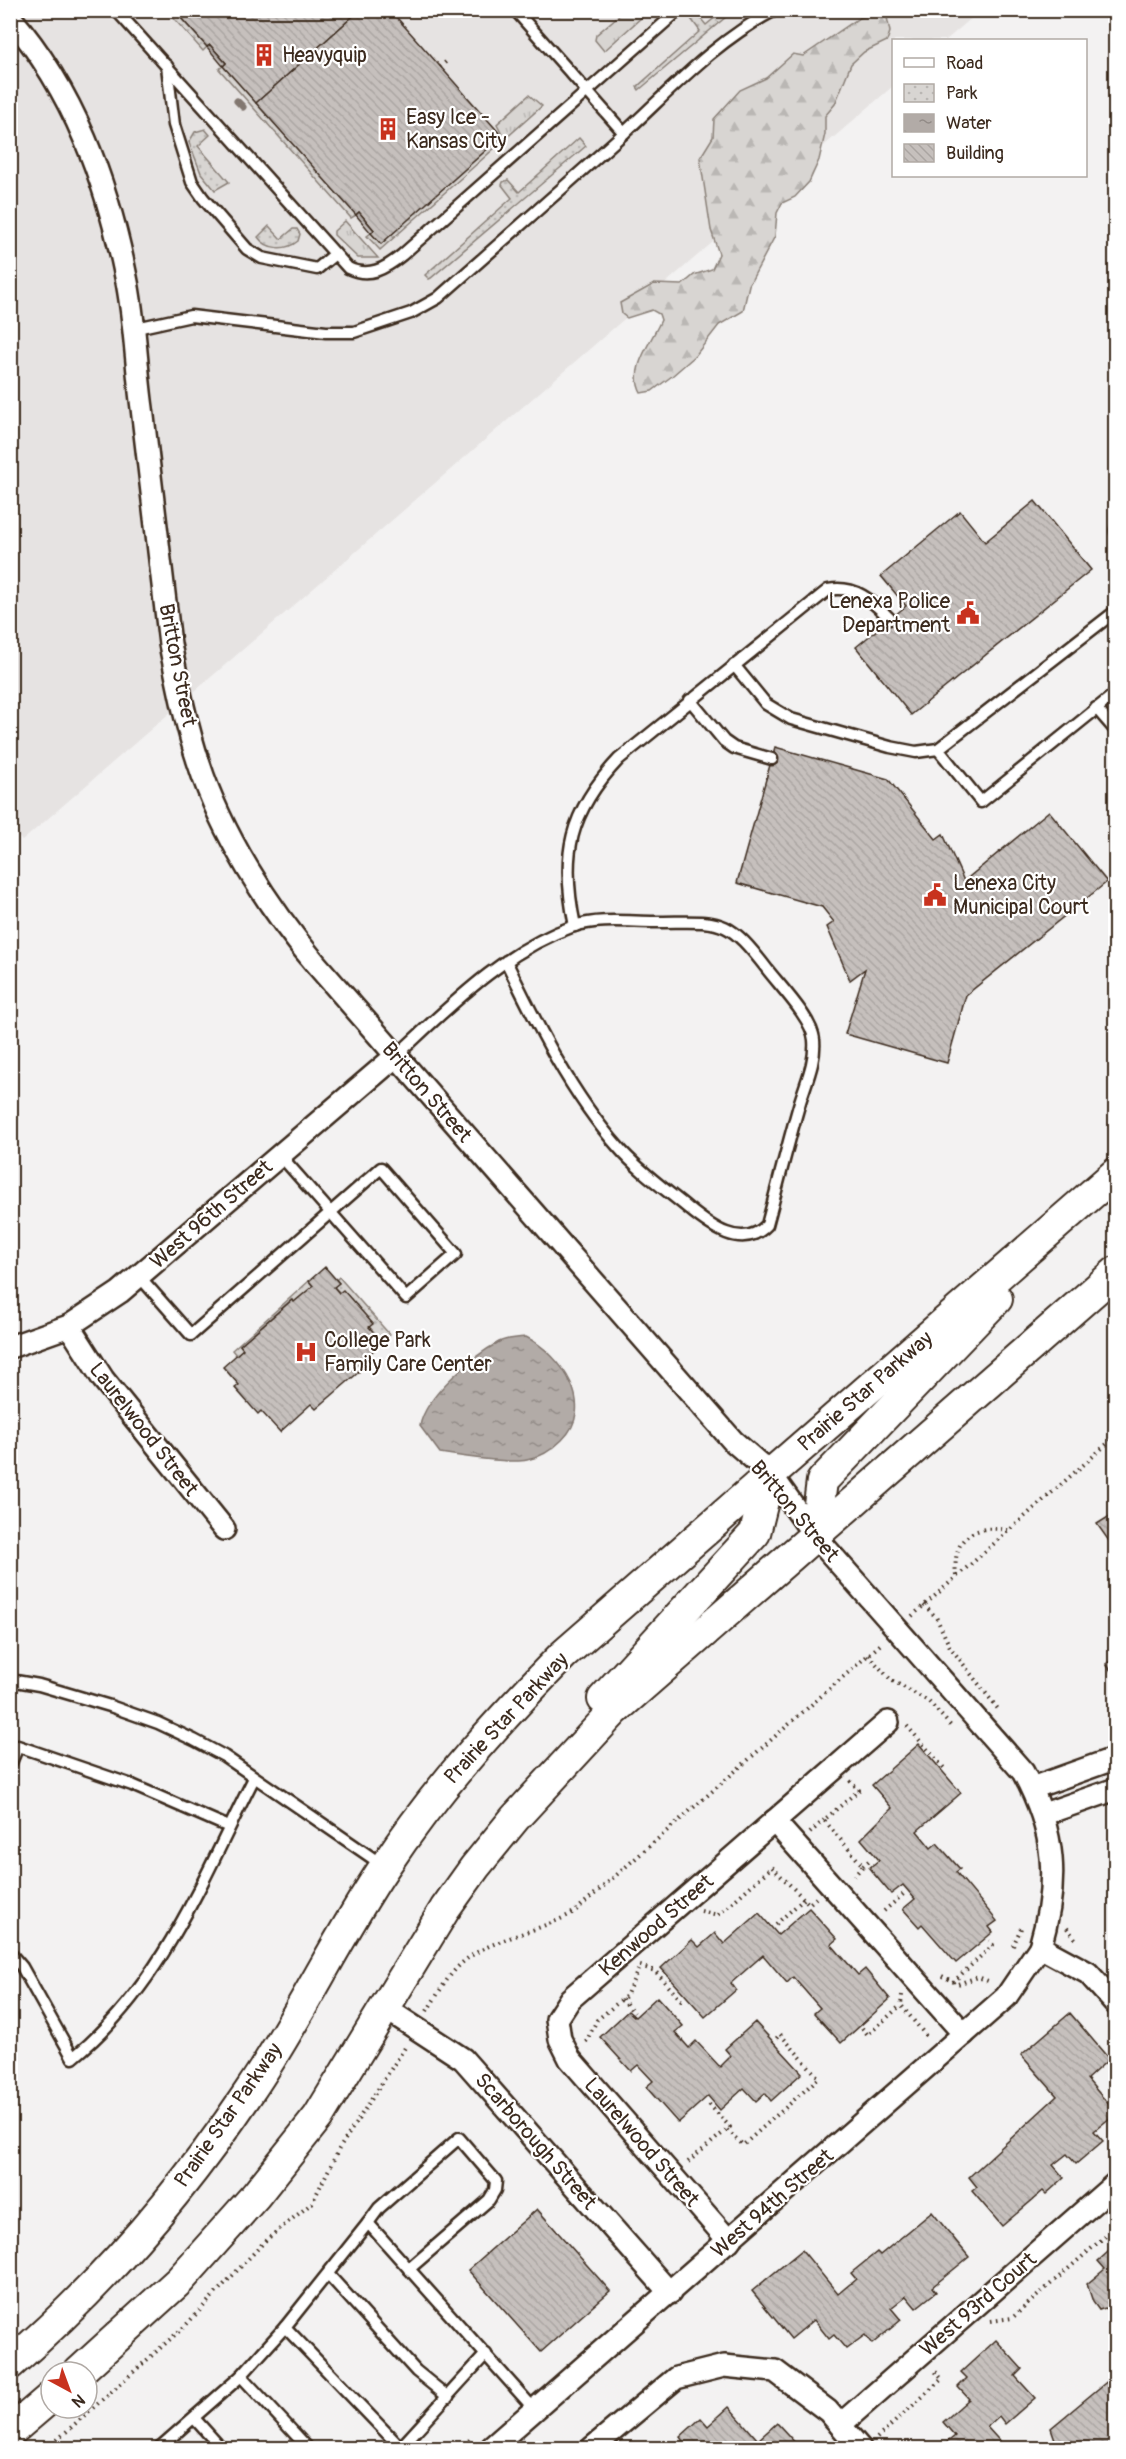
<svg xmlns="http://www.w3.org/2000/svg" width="1126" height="2459" font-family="Pangolin,sans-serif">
<defs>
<pattern id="grass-tufts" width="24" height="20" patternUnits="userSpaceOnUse" patternTransform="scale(1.5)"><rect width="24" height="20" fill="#d8d5d2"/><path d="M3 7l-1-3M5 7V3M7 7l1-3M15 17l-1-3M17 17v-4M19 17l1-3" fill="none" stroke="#bab7b4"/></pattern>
<pattern id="forest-firs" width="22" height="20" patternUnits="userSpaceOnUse" patternTransform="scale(1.5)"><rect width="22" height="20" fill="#d8d5d2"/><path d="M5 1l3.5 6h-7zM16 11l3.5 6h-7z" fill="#bab7b4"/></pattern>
<pattern id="park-dots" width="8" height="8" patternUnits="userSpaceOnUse" patternTransform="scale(1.5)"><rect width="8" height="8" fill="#d8d5d2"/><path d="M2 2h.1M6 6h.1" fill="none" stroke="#bab7b4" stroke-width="1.8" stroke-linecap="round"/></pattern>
<pattern id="water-ripples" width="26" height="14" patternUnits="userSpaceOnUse" patternTransform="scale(1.5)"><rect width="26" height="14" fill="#b2aba7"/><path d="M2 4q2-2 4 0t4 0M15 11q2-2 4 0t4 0" fill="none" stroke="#928b87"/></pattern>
<pattern id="building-back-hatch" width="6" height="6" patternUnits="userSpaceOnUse" patternTransform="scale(1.5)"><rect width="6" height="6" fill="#c6c0bd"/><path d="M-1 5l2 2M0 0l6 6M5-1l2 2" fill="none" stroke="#aba5a2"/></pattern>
</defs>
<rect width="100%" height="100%" fill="#f3f2f2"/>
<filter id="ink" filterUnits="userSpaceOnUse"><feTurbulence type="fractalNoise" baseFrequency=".0167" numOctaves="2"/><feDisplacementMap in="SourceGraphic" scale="12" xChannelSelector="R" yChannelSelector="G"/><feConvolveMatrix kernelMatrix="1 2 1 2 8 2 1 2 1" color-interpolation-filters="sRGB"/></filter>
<g filter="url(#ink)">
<path fill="#e6e3e2" d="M10,11H980L946,40H894L893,86L22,841L10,828Z"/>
<g fill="url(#grass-tufts)" stroke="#8a8078" stroke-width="1.5">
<path d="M624,11H630L634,15L637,12L642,17L604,51L595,40L596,35Z"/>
<path d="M529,95L542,106L505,139L497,124Z"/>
<path d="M345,221L378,258H358L334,235V231Z"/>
</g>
<path fill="url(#forest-firs)" stroke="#8a8078" stroke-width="1.5" d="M880,13L887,17L890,32L887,41L864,52L851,64L835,104L825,116V134L819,160L809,182L795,197L782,203L777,213L775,236L749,285L743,311L719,325L695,356L672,376L652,391L641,393C628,369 651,343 661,320L659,314L652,310L627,318L622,314L620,303L654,284L682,285L694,275L712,269L719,254L711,230L700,158L713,137L714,119L740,90L766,78L793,54L803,56L859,18Z"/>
<g fill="url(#park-dots)" stroke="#8a8078" stroke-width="1.5">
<path d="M167,11H174L207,47L203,51Z"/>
<path d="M723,11H733L639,90L637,87L700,31L689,16L696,13L706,25Z"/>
<path d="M223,66L356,215L351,218L219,69Z"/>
<path d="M205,129L210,135L198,146L229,182L215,190L201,173L189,142L195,132Z"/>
<path d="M502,136L505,139L380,250L367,236L371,233L381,244Z"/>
<path d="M579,138L586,146L431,278L429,279L425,275L512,198L502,185L503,182L508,180L519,192Z"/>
<path d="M269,226L281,239L293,229H297L300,234L298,241C286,251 267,250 258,237Z"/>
<path d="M339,1277L390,1335L382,1342L369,1327L372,1324L334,1287L339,1283L336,1280Z"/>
<path d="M309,1281L313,1286L294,1302L291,1300L240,1345L243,1349L236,1355L232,1350Z"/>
</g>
<path fill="url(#water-ripples)" stroke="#827770" stroke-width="1.5" d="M526,1337C562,1355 597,1406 562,1440C552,1450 541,1457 527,1460C509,1464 460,1456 440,1453L420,1426C425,1396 473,1356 499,1342C507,1338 517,1338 526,1337Z"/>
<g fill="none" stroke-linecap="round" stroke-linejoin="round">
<path stroke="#827770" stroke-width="7" d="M237,101L243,107"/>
</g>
<g fill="url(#building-back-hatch)" stroke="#3b2a1e" stroke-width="1.5">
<path d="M174,10H360L256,103L223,66L226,63L210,45L207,47Z"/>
<path d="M360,10H390L502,136L381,244L371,233L374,230L359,212L356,215L256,103Z"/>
<path d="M210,45L226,63L223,66L207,47Z"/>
<path d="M359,212L374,230L371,233L356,215Z"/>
<path d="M1035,501L1091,570L911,715L856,647L906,606L881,576L960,511L985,542Z"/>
<path d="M775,747L888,779L936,839L943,834L964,881L1049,811L1107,882L966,995L947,1063L845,1034L865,969L850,980L827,927L834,922L822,907L737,883Z"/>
<path d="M325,1267L339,1283L334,1287L339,1293L343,1290L373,1324L369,1327L383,1342L355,1367L359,1372L316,1409L311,1404L280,1432L261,1411L258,1414L235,1388L239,1385L223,1367L243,1349L240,1345L292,1300L294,1302L313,1286L309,1281Z"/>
<path d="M1116,1512V1551L1097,1524Z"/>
<path d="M1116,1657V1678L1106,1664Z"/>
<path d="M919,1744L961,1793L917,1831L931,1848L937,1843L960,1869L956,1872L997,1921L989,1927L993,1932L956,1963L922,1924L919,1927L903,1909L915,1899L903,1885L891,1894L869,1868L879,1860L861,1839L892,1808L872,1785Z"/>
<path d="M809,1908L837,1939L831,1944L858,1975L865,1969L890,1999L841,2043L814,2013L820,2008L793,1977L787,1983L763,1955L731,1983L736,1990L705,2017L661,1968L692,1940L699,1947L715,1933L724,1944L759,1913L778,1935Z"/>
<path d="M657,1997L683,2026L675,2032L689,2048L696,2041L720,2067L731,2056L725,2049L755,2022L802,2073L771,2101L765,2093L756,2101L744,2088L720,2110L708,2096L678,2123L646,2087L653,2081L638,2065L631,2071L600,2037L628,2011L635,2017Z"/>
<path d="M1070,2013L1109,2059L1087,2079L1116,2113L1094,2131L1103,2141L1076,2164L1067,2154L1053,2165L1064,2178L1046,2194L1043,2191L1002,2226L972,2191L977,2187L969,2177L1057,2096L1021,2055Z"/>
<path d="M537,2209L610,2291L541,2352L468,2270Z"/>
<path d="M932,2212L969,2257L932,2287L936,2292L916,2308L906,2296L891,2308L901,2320L872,2344L865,2335L846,2349L834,2335L829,2339L814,2320L791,2339L752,2291L802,2250L838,2294L856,2279L851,2273L877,2252L880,2255Z"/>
<path d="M1116,2245V2320L1105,2308L1099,2310L1093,2302L1087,2284L1105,2269L1098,2261Z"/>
<path d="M996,2340L1022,2369L1015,2376L1035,2398L1005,2424L999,2416L987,2427L1006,2448H940L955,2436L943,2422L969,2399L958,2387L967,2378L961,2372Z"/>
<path d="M1116,2374V2448H1058L1051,2428Z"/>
<path d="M729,2407L758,2440L777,2423L800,2448H674L683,2441L680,2437L701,2418L708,2426Z"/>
</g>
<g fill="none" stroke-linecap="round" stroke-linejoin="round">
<g stroke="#3b2a1e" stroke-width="15">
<g id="lane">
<path d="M116,10L348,268C369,278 385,269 402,255L679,10"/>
<path d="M515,10L624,133"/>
<path d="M167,66L174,125L192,182L203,198L247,249L262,258L317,269L335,254"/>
<path d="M132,329L191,316L326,332H354L411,313L438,298C500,243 562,189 623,134C672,89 715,41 775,10"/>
<path d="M1116,529V532"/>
<path d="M734,665L766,704L791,719L890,747L916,752L938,749L1116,611"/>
<path d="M690,700L724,741L734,748L772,759"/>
<path d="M1096,708L1116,731"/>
<path d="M938,749L981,802L1116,693"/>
<path d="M575,926C560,855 569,812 619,759L828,590C855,585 872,600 890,619"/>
<path d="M396,1056C450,1006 503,951 574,926C600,918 629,922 655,922C722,922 725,915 767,969C780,986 813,1020 814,1040C816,1061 806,1082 800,1102C788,1143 778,1184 767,1225C742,1251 710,1226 688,1208C665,1189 639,1171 619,1148C571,1094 537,1025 506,961"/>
<path d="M139,1276L191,1335L381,1168L456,1254L406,1298L279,1154"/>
<path d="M10,1680L39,1685L110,1706L158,1723L194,1740L224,1756L384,1866"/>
<path d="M10,1765L18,1746L132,1785L229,1827"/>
<path d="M10,1953L22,1967L73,2058C163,1985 203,1878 254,1778"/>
<path d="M368,2223L379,2208L459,2138L496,2181L495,2190L489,2200L409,2269"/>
<path d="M328,2274L416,2371L448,2397"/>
<path d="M285,2327L401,2448"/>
<path d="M241,2376L285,2327L368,2223L535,2410"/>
<path d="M194,2418L221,2448"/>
<path d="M159,2448L241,2376L308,2448"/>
<path d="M400,2448L486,2354"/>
</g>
</g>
<g stroke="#3b2a1e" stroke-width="26">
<g id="street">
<path d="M10,17C74,91 107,182 126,277C135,319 136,365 142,408C151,487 161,565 170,644C178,684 186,725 199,764C222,835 268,907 316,964L733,1441L770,1473L815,1536L1023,1772C1056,1832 1059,1882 1040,1947L1088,1973L1116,2004"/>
<path d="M69,1326L103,1379L224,1529"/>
<path d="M10,1347L69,1326L120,1292L396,1056"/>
<path d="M1032,1788L1116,1758"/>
<path d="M1044,1814L1116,1789"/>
<path d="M774,1821L964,2034"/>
<path d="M385,2008L463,2059L670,2293"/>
<path d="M729,2241L570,2059L560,2039L557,2019L570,1999L888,1722"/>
<path d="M840,2425L1116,2183"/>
<path d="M491,2448L1006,1997L1040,1947"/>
<path d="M592,2448L676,2378L724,2366L775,2371L828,2411L860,2448"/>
</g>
</g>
<g stroke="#3b2a1e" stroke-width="34">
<g id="secondary">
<path d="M815,1536L822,1481L997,1299"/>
<path d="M603,1699L755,1533L770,1473"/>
<path d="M10,2364C102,2285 182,2192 249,2092C299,2019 336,1939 385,1866C436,1789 498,1721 563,1655L1116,1173"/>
<path d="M79,2372L180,2280L256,2195L318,2117L445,1909L475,1867L515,1818L614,1711L1116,1272"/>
<path d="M10,2432L51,2397"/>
</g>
</g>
<g stroke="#3b2a1e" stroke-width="4" stroke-dasharray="1.5 4.5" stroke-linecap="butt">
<path d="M440,67L448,60"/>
<path d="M956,1576C952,1538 972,1524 1008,1530"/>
<path d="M924,1605L936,1617L950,1647L998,1709"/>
<path d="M912,1616L1116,1436"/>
<path d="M868,1655L891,1680L928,1701L951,1726"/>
<path d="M907,1726L944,1768"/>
<path d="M850,1781L859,1790L824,1820L863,1866L854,1876"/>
<path d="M810,1833L824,1820"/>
<path d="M863,1866L872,1858"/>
<path d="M701,1911L718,1915L772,1867L809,1904L816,1898"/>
<path d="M884,1911L906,1892"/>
<path d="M776,1924L804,1899"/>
<path d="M1067,1928L1077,1941"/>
<path d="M1013,1946L1022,1926"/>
<path d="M640,1966L655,1971L681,2000L684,1998"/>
<path d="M942,1976L958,1984L978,1977L988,1981"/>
<path d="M953,1982L993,1945L989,1941"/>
<path d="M902,1995L901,2005L927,2037"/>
<path d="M622,1999L634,2013"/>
<path d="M427,2011C438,1994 448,1975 463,1962C489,1939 542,1931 574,1912L882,1643"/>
<path d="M862,2028L868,2035L901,2005"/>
<path d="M586,2042L597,2020L626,1996L638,1970"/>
<path d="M727,2130L743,2145L819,2078L780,2034L775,2040"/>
<path d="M688,2162L730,2127L707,2102"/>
<path d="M991,2321L1012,2318L1116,2227"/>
<path d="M877,2438L942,2379L934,2370"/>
<path d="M48,2448L184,2327L266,2240L312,2203L339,2149L406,2046"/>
<path d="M459,2448L472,2438"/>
</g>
<use href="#lane" stroke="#fff" stroke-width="10"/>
<use href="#street" stroke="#fff" stroke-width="21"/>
<use href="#secondary" stroke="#fff" stroke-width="30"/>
</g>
</g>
<defs>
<g id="building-bare" transform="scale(1.8)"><path d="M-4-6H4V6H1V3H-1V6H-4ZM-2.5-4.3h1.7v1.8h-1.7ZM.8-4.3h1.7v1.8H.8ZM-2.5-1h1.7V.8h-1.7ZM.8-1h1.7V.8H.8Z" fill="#c8321e" stroke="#fff" stroke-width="2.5" paint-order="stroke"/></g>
<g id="civic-bare" transform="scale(1.8)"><path d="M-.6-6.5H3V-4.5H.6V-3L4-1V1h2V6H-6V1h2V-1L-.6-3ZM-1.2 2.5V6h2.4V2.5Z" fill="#c8321e" stroke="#fff" stroke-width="2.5" paint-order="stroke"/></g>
<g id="hospital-bare" transform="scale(1.8)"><path d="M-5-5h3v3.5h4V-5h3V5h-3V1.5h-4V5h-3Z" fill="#c8321e" stroke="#fff" stroke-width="2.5" paint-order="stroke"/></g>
</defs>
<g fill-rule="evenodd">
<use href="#building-bare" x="264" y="55"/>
<use href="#building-bare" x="388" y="129"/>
<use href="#civic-bare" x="968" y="613"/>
<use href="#civic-bare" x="935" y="895"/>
<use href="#hospital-bare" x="306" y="1352"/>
</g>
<g text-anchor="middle" stroke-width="4.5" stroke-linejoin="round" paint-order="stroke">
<g font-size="21" fill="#3b2a1e" stroke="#fff" text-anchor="start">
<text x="282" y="62">Heavyquip</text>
<text x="406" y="124">Easy Ice -<tspan x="406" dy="24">Kansas City</tspan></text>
<text x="950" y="608" text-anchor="end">Lenexa Police<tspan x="950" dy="24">Department</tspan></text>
<text x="953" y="890">Lenexa City<tspan x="953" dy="24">Municipal Court</tspan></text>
<text x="324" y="1347">College Park<tspan x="324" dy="24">Family Care Center</tspan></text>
</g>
<g font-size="21" fill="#3b2a1e" stroke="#fff">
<text transform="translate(178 665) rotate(79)" y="7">Britton Street</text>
<text transform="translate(427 1092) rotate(49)" y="7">Britton Street</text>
<text transform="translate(211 1214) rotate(-41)" y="7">West 96th Street</text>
<text transform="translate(865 1391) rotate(-41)" y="7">Prairie Star Parkway</text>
<text transform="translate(144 1429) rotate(52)" y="7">Laurelwood Street</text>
<text transform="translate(795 1511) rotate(50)" y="7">Britton Street</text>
<text transform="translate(506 1718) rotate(-47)" y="7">Prairie Star Parkway</text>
<text transform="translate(656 1925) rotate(-41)" y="7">Kenwood Street</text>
<text transform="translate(228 2115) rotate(-55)" y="7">Prairie Star Parkway</text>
<text transform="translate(536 2141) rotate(49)" y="7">Scarborough Street</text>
<text transform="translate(642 2142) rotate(49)" y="7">Laurelwood Street</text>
<text transform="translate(772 2203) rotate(-41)" y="7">West 94th Street</text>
<text transform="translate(978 2304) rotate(-41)" y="7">West 93rd Court</text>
</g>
</g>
<rect width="1126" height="2459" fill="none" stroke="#fff" stroke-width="36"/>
<rect x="18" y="18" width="1090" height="2423" fill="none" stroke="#3b2a1e" stroke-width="2" filter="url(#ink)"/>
<rect x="892" y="39" width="195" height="138" fill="#ffffff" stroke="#b1aaa5" stroke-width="1.5"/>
<rect x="904" y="58" width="30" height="9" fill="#ffffff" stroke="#b1aaa5" stroke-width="1.5"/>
<text x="946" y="69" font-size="18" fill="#3b2a1e">Road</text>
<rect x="904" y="84" width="30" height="18" fill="url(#park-dots)" stroke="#b1aaa5" stroke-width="1.5"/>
<text x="946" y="99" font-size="18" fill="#3b2a1e">Park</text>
<rect x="904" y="114" width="30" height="18" fill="url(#water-ripples)" stroke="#b1aaa5" stroke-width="1.5"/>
<text x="946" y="129" font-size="18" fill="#3b2a1e">Water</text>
<rect x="904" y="144" width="30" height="18" fill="url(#building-back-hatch)" stroke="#b1aaa5" stroke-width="1.5"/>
<text x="946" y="159" font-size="18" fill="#3b2a1e">Building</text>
<g transform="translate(69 2390) rotate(139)"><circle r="28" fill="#ffffff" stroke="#b1aaa5" stroke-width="1.5"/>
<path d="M0-4.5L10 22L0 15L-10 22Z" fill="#c8321e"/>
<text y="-9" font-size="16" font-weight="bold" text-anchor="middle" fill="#3b2a1e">N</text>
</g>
</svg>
